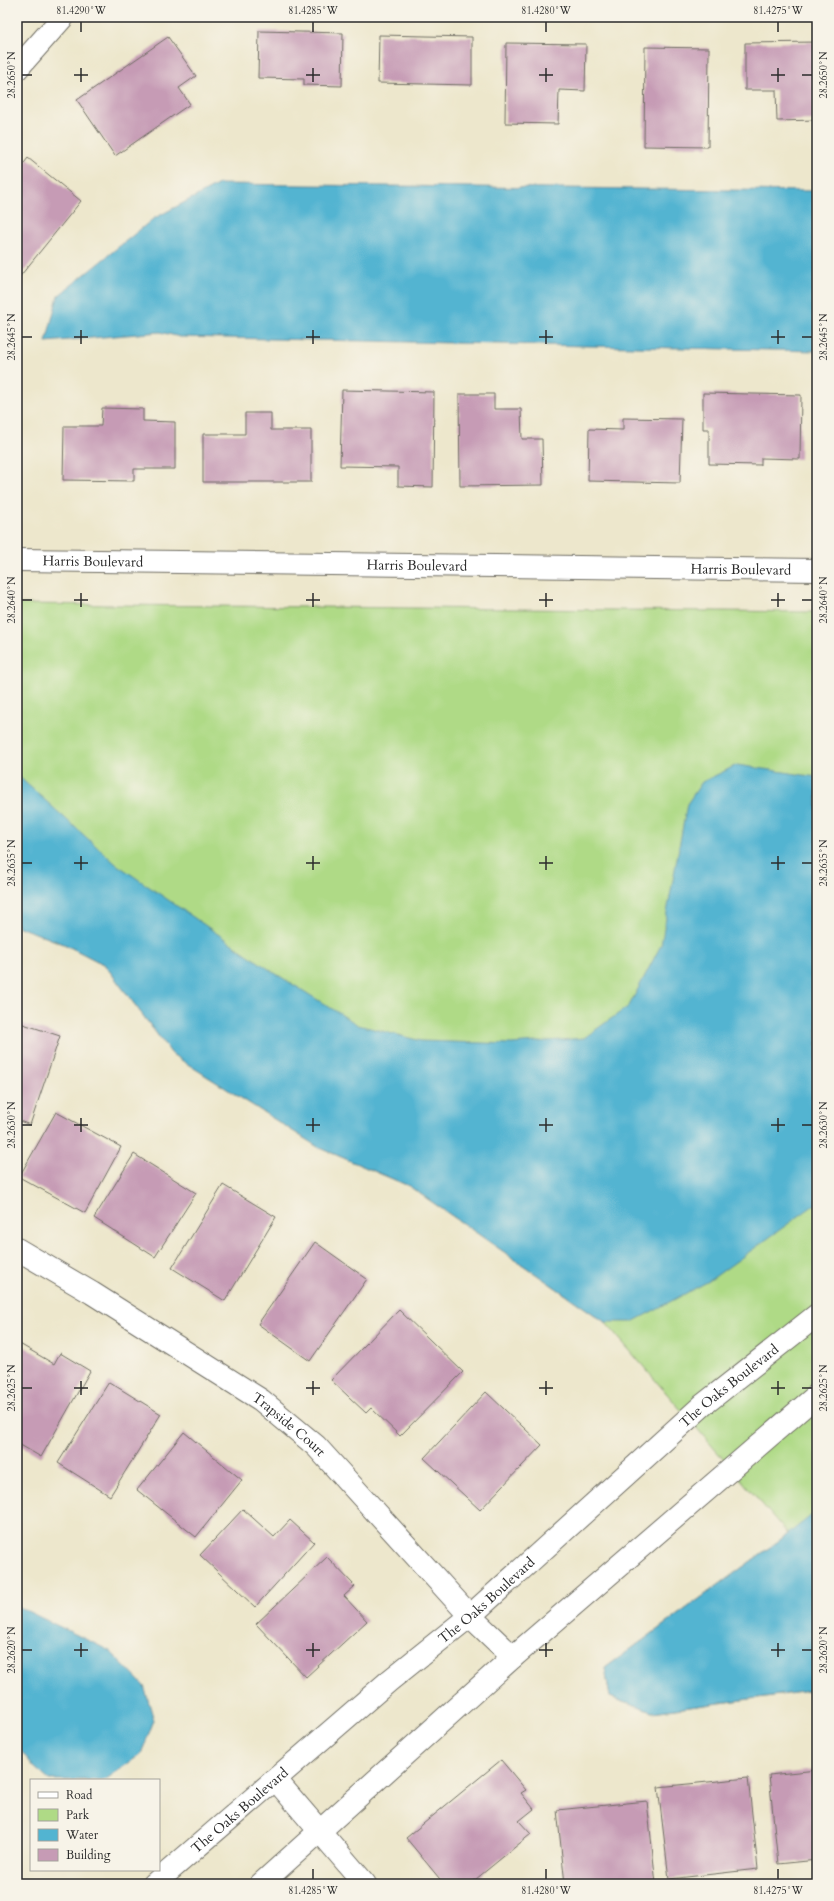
<svg xmlns="http://www.w3.org/2000/svg" width="834" height="1901" font-family="Cardo,serif">
<rect width="100%" height="100%" fill="#f7f3e8"/>
<filter id="ink" filterUnits="userSpaceOnUse"><feTurbulence type="fractalNoise" baseFrequency=".025" numOctaves="2"/><feDisplacementMap in="SourceGraphic" scale="8" xChannelSelector="R" yChannelSelector="G"/><feConvolveMatrix kernelMatrix="1 2 1 2 8 2 1 2 1" color-interpolation-filters="sRGB"/></filter>
<filter id="wash" filterUnits="userSpaceOnUse"><feTurbulence type="fractalNoise" baseFrequency=".012" numOctaves="4" result="noise"/><feDisplacementMap in="SourceGraphic" scale="16" xChannelSelector="R" yChannelSelector="G"/><feGaussianBlur stdDeviation="0.9" result="paint"/><feColorMatrix in="noise" values="0 0 0 0 0 0 0 0 0 0 0 0 0 0 0 0 0 1.4 0 .05"/><feComposite in="paint" operator="in"/></filter>
<g filter="url(#wash)">
<rect width="100%" height="100%" fill="#ede7cc"/>
<path fill="#afda86" stroke="#6d8258" d="M17,604L817,612V1690L652,1712L610,1697L605,1668L788,1534L605,1322L409,1186L318,1147L172,1054L105,965L64,944L17,926Z"/>
<g fill="#52b4d1" stroke="#3e707e">
<path d="M219,184L817,191V351L180,337L160,332L46,342L58,296L153,219Z"/>
<path d="M737,765L817,777V1203L709,1281L632,1322H605L409,1186L318,1147L172,1054L105,965L64,944L17,926V775L116,864L273,972L358,1025L421,1041L512,1044L584,1038L629,1006L661,945L687,804L702,782Z"/>
<path d="M817,1511V1690L652,1712L610,1697L605,1668L788,1534Z"/>
<path d="M17,1606L110,1651L144,1686L154,1720L141,1754L105,1780H49L34,1767L17,1746Z"/>
</g>
<g id="blocks">
<g fill="#c69bb5">
<path d="M259,31L343,33L342,86L304,85V79L258,78Z"/>
<path d="M379,35L472,37V85L378,83Z"/>
<path d="M168,37L196,76L179,88L190,104L115,156L77,100Z"/>
<path d="M817,42V120L777,121L776,90H745V43Z"/>
<path d="M506,43L586,44L585,91L559,90L558,124L505,123Z"/>
<path d="M645,47L709,48L708,147L644,146Z"/>
<path d="M28,158L81,201L17,280V172Z"/>
<path d="M342,390L434,392L433,487L398,486V467L340,466Z"/>
<path d="M703,393L801,395L800,459L761,458V465L709,464V429H703Z"/>
<path d="M459,394H494V409H521L522,439H542L543,485L460,486Z"/>
<path d="M102,408L143,409V421L175,422V469H134V481L63,480L64,426H101Z"/>
<path d="M245,413H271V430H311V482H203V434H245Z"/>
<path d="M623,418L682,419L680,483L588,481L589,429L623,430Z"/>
<path d="M17,1022L60,1036L30,1125L17,1120Z"/>
<path d="M56,1112L121,1147L85,1213L19,1177Z"/>
<path d="M134,1154L196,1193L155,1257L94,1218Z"/>
<path d="M223,1185L276,1217L225,1301L172,1268Z"/>
<path d="M315,1242L367,1279L310,1361L258,1324Z"/>
<path d="M399,1310L463,1372L400,1436L371,1408L366,1413L331,1380Z"/>
<path d="M18,1343L54,1364L60,1353L90,1371L41,1457L17,1443Z"/>
<path d="M109,1382L161,1414L110,1496L58,1463Z"/>
<path d="M486,1392L542,1445L480,1510L424,1458Z"/>
<path d="M184,1432L242,1480L196,1537L137,1490Z"/>
<path d="M243,1509L274,1537L290,1520L314,1542L255,1607L200,1555Z"/>
<path d="M327,1557L355,1586L344,1596L367,1621L306,1677L256,1624Z"/>
<path d="M501,1760L526,1790L521,1793L534,1809L519,1821L531,1834L470,1884H444L406,1838Z"/>
<path d="M817,1770V1860L778,1864L769,1775Z"/>
<path d="M748,1778L758,1869L669,1879L658,1787Z"/>
<path d="M647,1801L656,1884H565L557,1810Z"/>
</g>
</g>
</g>
<g filter="url(#ink)">
<use href="#blocks" fill-opacity="0" stroke="#6f6d63" stroke-width="1"/>
<g fill="none" stroke-linecap="round" stroke-linejoin="round">
<g stroke="#6f6d63" stroke-width="24">
<g id="minor">
<path d="M17,69L63,17"/>
<path id="s1" d="M17,560L817,570"/>
<path id="s2" d="M17,1249L92,1293L261,1400L316,1446L470,1616L513,1657"/>
<path d="M276,1780L365,1884"/>
<path id="s3" d="M154,1884L389,1681L470,1616L703,1405L817,1315"/>
<path d="M261,1884L513,1657L817,1395"/>
</g>
</g>
<use href="#minor" stroke="#fff" stroke-width="22"/>
</g>
</g>
<path fill="none" stroke="#2b2b2b" stroke-width="1.5" d="M81,22V32M313,22V32M546,22V32M778,22V32M81,68V82M313,68V82M546,68V82M778,68V82M22,75H32M74,75H88M306,75H320M539,75H553M771,75H785M802,75H812M81,330V344M313,330V344M546,330V344M778,330V344M22,337H32M74,337H88M306,337H320M539,337H553M771,337H785M802,337H812M81,593V607M313,593V607M546,593V607M778,593V607M22,600H32M74,600H88M306,600H320M539,600H553M771,600H785M802,600H812M81,856V870M313,856V870M546,856V870M778,856V870M22,863H32M74,863H88M306,863H320M539,863H553M771,863H785M802,863H812M81,1118V1132M313,1118V1132M546,1118V1132M778,1118V1132M22,1125H32M74,1125H88M306,1125H320M539,1125H553M771,1125H785M802,1125H812M81,1381V1395M313,1381V1395M546,1381V1395M778,1381V1395M22,1388H32M74,1388H88M306,1388H320M539,1388H553M771,1388H785M802,1388H812M81,1643V1657M313,1643V1657M546,1643V1657M778,1643V1657M22,1650H32M74,1650H88M306,1650H320M539,1650H553M771,1650H785M802,1650H812M313,1869V1879M546,1869V1879M778,1869V1879"/>
<g text-anchor="middle" stroke-width="4" stroke-linejoin="round" paint-order="stroke">
<g font-size="14" fill="#2b2b2b" stroke="#f7f3e8">
<text dy="5" stroke="none"><textPath href="#s1" startOffset="76">Harris Boulevard</textPath></text>
<text dy="5" stroke="none"><textPath href="#s1" startOffset="400">Harris Boulevard</textPath></text>
<text dy="5" stroke="none"><textPath href="#s1" startOffset="724">Harris Boulevard</textPath></text>
<text dy="5" stroke="none"><textPath href="#s3" startOffset="761">The Oaks Boulevard</textPath></text>
<text dy="5" stroke="none"><textPath href="#s2" startOffset="324">Trapside Court</textPath></text>
<text dy="5" stroke="none"><textPath href="#s3" startOffset="437">The Oaks Boulevard</textPath></text>
<text dy="5" stroke="none"><textPath href="#s3" startOffset="113">The Oaks Boulevard</textPath></text>
</g>
</g>
<rect width="834" height="1901" fill="none" stroke="#f7f3e8" stroke-width="44"/>
<rect x="30" y="1779" width="130" height="92" fill="#f7f3e8" stroke="#a5a39c"/>
<rect x="38" y="1792" width="20" height="6" fill="#ffffff" stroke="#a5a39c"/>
<text x="66" y="1799" font-size="12" fill="#2b2b2b">Road</text>
<rect x="38" y="1809" width="20" height="12" fill="#afda86" stroke="#a5a39c"/>
<text x="66" y="1819" font-size="12" fill="#2b2b2b">Park</text>
<rect x="38" y="1829" width="20" height="12" fill="#52b4d1" stroke="#a5a39c"/>
<text x="66" y="1839" font-size="12" fill="#2b2b2b">Water</text>
<rect x="38" y="1849" width="20" height="12" fill="#c69bb5" stroke="#a5a39c"/>
<text x="66" y="1859" font-size="12" fill="#2b2b2b">Building</text>
<rect x="22" y="22" width="790" height="1857" fill="none" stroke="#2b2b2b" stroke-width="1.5"/>
<g font-size="10" text-anchor="middle" fill="#2b2b2b">
<text x="81" y="14">81.4290°W</text>
<text x="313" y="14">81.4285°W</text>
<text x="546" y="14">81.4280°W</text>
<text x="778" y="14">81.4275°W</text>
<text transform="translate(11 75) rotate(-90)" y="4">28.2650°N</text>
<text transform="translate(823 75) rotate(-90)" y="4">28.2650°N</text>
<text transform="translate(11 337) rotate(-90)" y="4">28.2645°N</text>
<text transform="translate(823 337) rotate(-90)" y="4">28.2645°N</text>
<text transform="translate(11 600) rotate(-90)" y="4">28.2640°N</text>
<text transform="translate(823 600) rotate(-90)" y="4">28.2640°N</text>
<text transform="translate(11 863) rotate(-90)" y="4">28.2635°N</text>
<text transform="translate(823 863) rotate(-90)" y="4">28.2635°N</text>
<text transform="translate(11 1125) rotate(-90)" y="4">28.2630°N</text>
<text transform="translate(823 1125) rotate(-90)" y="4">28.2630°N</text>
<text transform="translate(11 1388) rotate(-90)" y="4">28.2625°N</text>
<text transform="translate(823 1388) rotate(-90)" y="4">28.2625°N</text>
<text transform="translate(11 1650) rotate(-90)" y="4">28.2620°N</text>
<text transform="translate(823 1650) rotate(-90)" y="4">28.2620°N</text>
<text x="313" y="1894">81.4285°W</text>
<text x="546" y="1894">81.4280°W</text>
<text x="778" y="1894">81.4275°W</text>
</g>
</svg>
